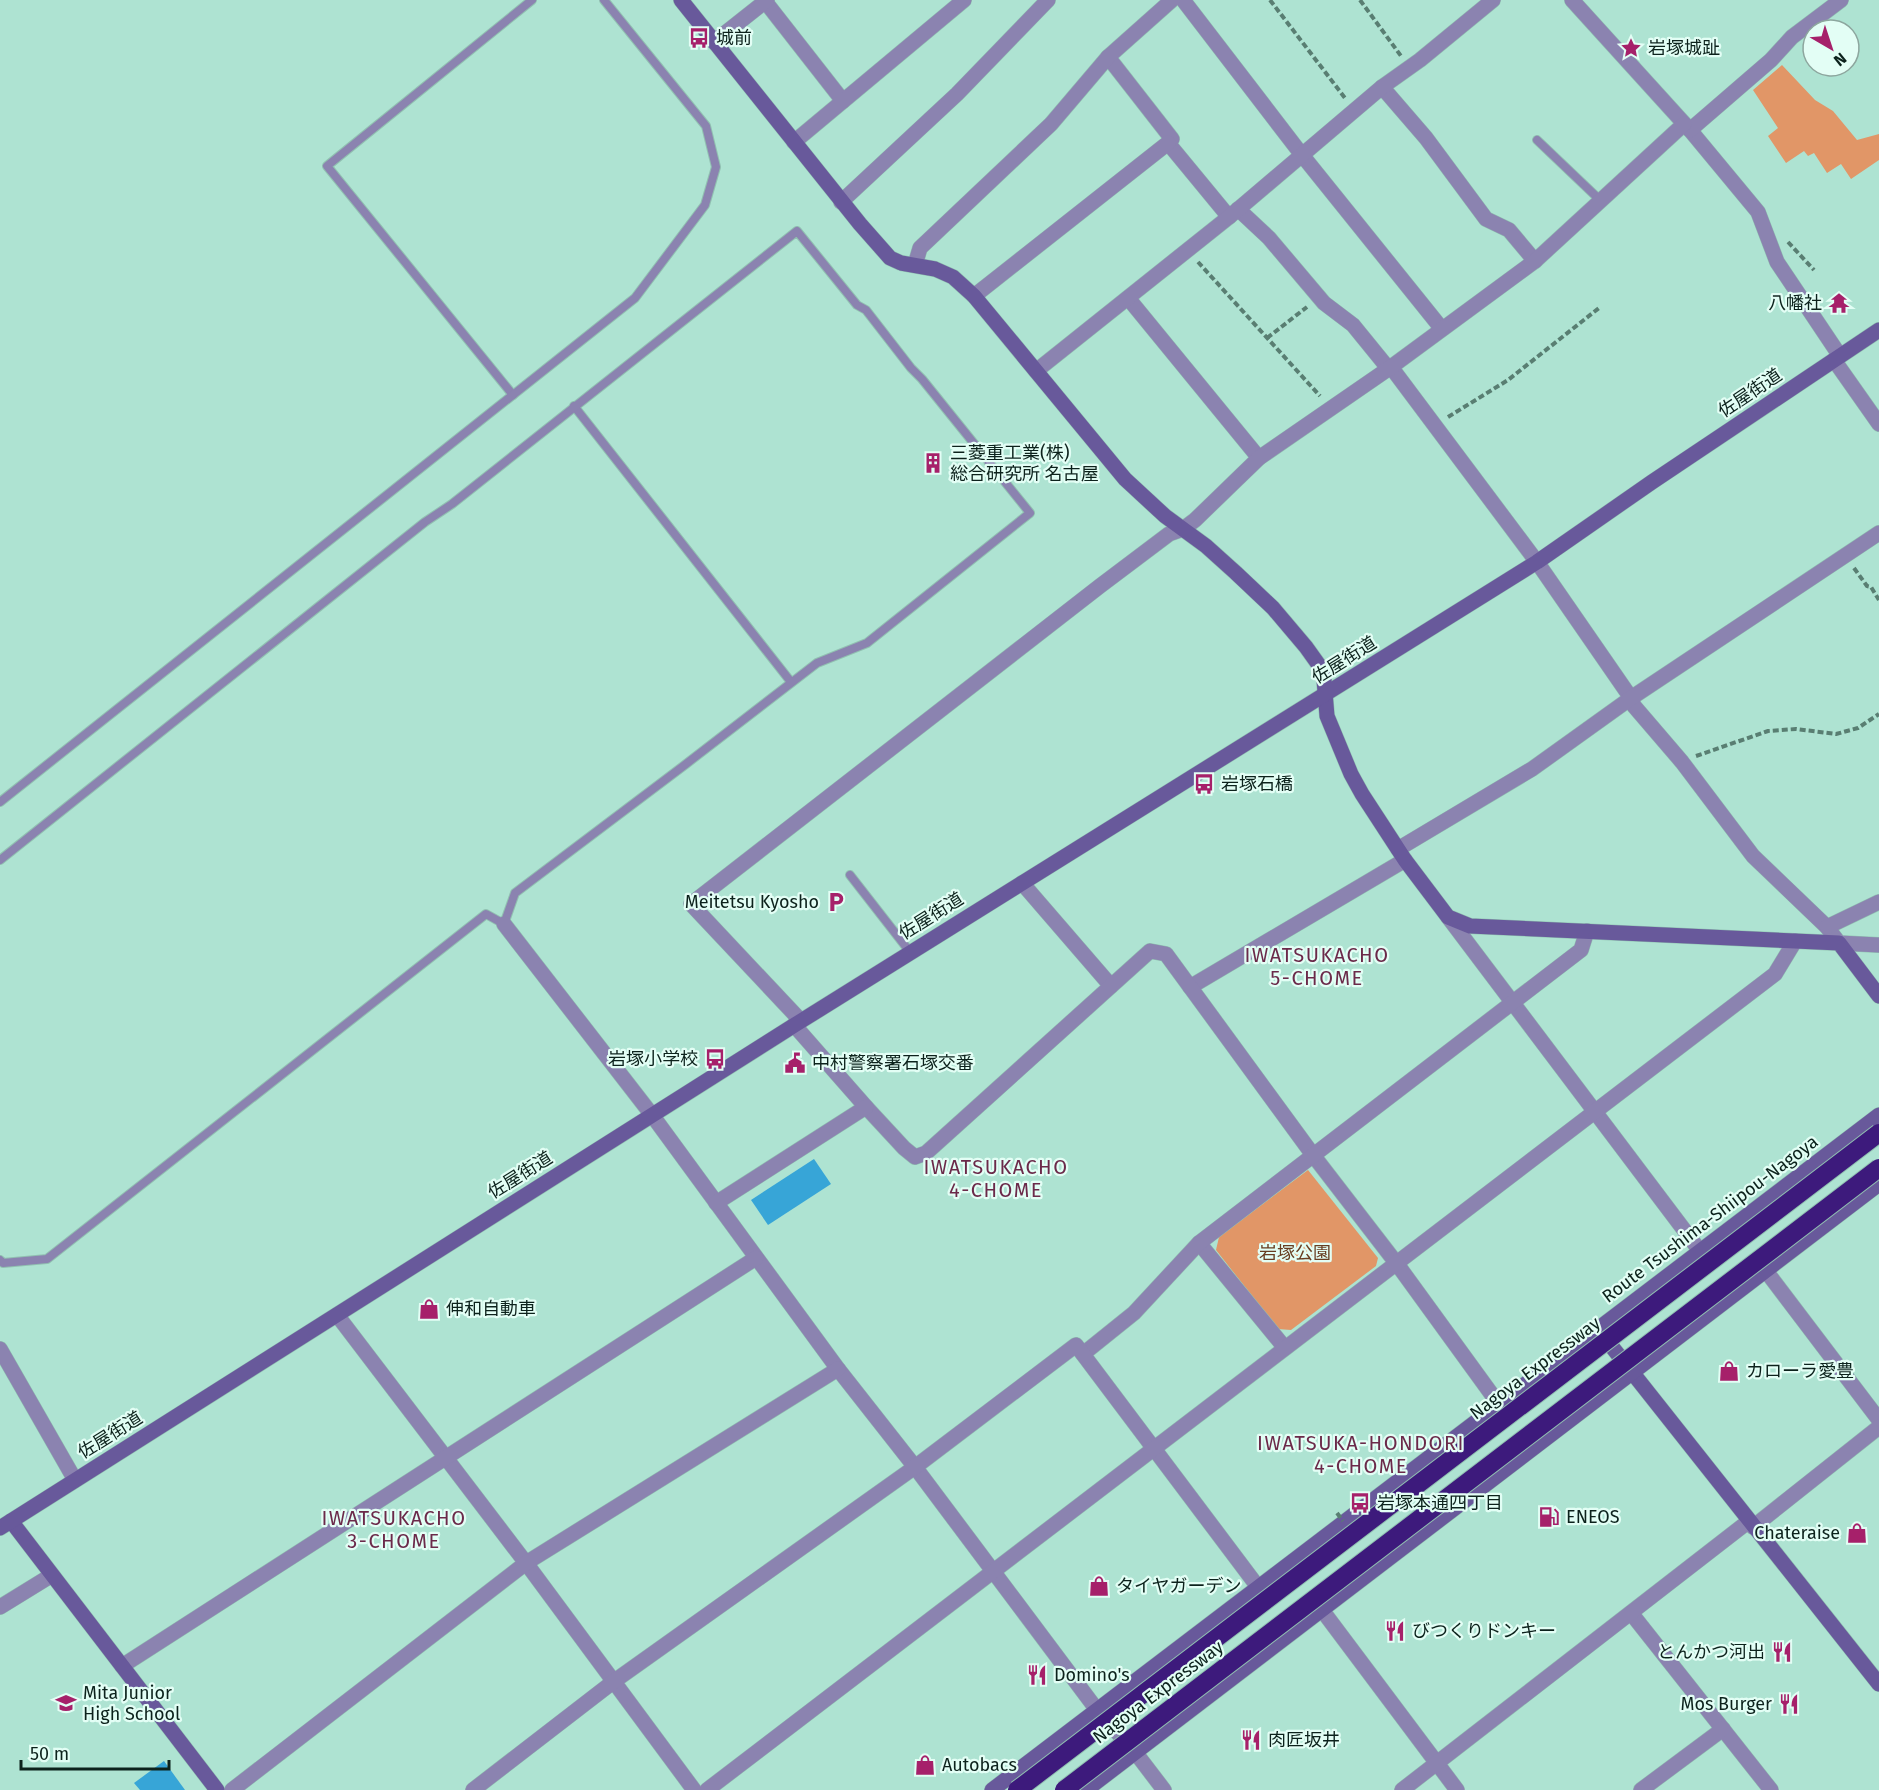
<svg xmlns="http://www.w3.org/2000/svg" width="1879" height="1790" font-family="'Fira Sans','Noto Sans JP',sans-serif">
<rect width="100%" height="100%" fill="#aee3d2"/>
<g fill="#e19667">
<path d="M1782,65L1815,100L1833,111L1857,140L1879,134V160L1851,179L1841,164L1827,173L1814,153L1808,156L1804,151L1786,163L1768,136L1778,128L1753,90Z"/>
<path d="M1308,1170L1378,1258L1376,1266L1291,1330L1278,1329L1216,1250L1219,1237Z"/>
</g>
<g fill="#37a5d7">
<path d="M814,1159L831,1184L768,1225L751,1200Z"/>
<path d="M164,1761L185,1790H140L134,1783Z"/>
</g>
<g fill="none" stroke-linecap="round" stroke-linejoin="round">
<g stroke="#91c0b1" stroke-width="10">
<g id="lane">
<path d="M1537,140L1601,201"/>
<path d="M513,395L327,166L532,0"/>
<path d="M574,406L791,682"/>
<path d="M0,802L635,298L705,205L716,167L706,126L604,0"/>
<path d="M0,860L425,522L452,504L797,231L857,305L866,310L911,368L922,379L1030,513L867,643L817,663L686,764L515,893L504,924L486,914L47,1259L3,1263L0,1260"/>
<path d="M850,875L910,952"/>
</g>
</g>
<g stroke="#91c0b1" stroke-width="16">
<g id="street">
<path d="M764,0L843,101"/>
<path d="M1183,0L1302,155L1442,329"/>
<path d="M1572,0L1690,130L1758,212L1777,262L1840,356"/>
<path d="M714,42L767,0"/>
<path d="M1108,57L1172,139L1168,143L1229,217"/>
<path d="M1382,87L1426,138L1486,219L1509,230L1535,261"/>
<path d="M1690,130L1771,60L1792,37L1841,0"/>
<path d="M794,142L964,0"/>
<path d="M841,202L957,94L1048,0"/>
<path d="M1238,209L1269,238L1324,303L1353,325L1388,368"/>
<path d="M915,265L920,248L1051,124L1108,57L1172,0"/>
<path d="M974,296L1168,143"/>
<path d="M1128,298L1259,458"/>
<path d="M1834,360L1879,424"/>
<path d="M1391,367L1537,562L1631,698L1634,706L1682,762L1753,856L1827,927L1839,943L1879,945"/>
<path d="M1036,371L1229,217L1382,87L1420,60L1493,0"/>
<path d="M1398,849L1532,769L1631,698L1879,533"/>
<path d="M1022,883L1111,986"/>
<path d="M1448,917L1700,1251"/>
<path d="M504,924L652,1115L838,1369L915,1467L1097,1710L1135,1752L1164,1790"/>
<path d="M1827,927L1879,902"/>
<path d="M1190,987L1405,860"/>
<path d="M801,1021L691,904L1100,586L1169,534L1183,529L1195,520L1259,458L1391,367L1535,261L1684,124"/>
<path d="M794,1025L866,1107L904,1148L915,1157L926,1153L1150,951L1166,954L1313,1155L1397,1264L1498,1403"/>
<path d="M716,1203L866,1107"/>
<path d="M1199,1243L1285,1348"/>
<path d="M1766,1271L1879,1420"/>
<path d="M337,1315L526,1563L694,1790"/>
<path d="M0,1349L75,1480"/>
<path d="M1083,1354L1134,1313L1199,1243L1581,950L1587,931"/>
<path d="M1753,1527L1879,1427"/>
<path d="M0,1607L52,1575"/>
<path d="M1322,1610L1457,1790"/>
<path d="M1631,1613L1771,1790"/>
<path d="M122,1666L756,1258"/>
<path d="M232,1790L526,1563L838,1369"/>
<path d="M473,1790L613,1682L915,1467L1076,1345L1258,1587"/>
<path d="M707,1790L1775,974L1795,941"/>
<path d="M1402,1790L1749,1521"/>
<path d="M1641,1790L1723,1729"/>
</g>
</g>
<g stroke="#91c0b1" stroke-width="16">
<g id="secondary">
<path d="M681,0L860,224L890,258L901,263L935,269L953,277L974,296L1125,479L1165,516L1206,546L1236,573L1273,608L1306,647L1321,668L1324,680L1327,716L1351,774L1362,794L1405,860L1448,917L1470,926L1839,943L1879,996"/>
<path d="M1601,1333L1879,1684"/>
<path d="M11,1521L217,1790"/>
<path d="M0,1528L801,1021L1537,562L1652,482L1879,330"/>
<path d="M992,1790L1879,1115"/>
<path d="M1086,1790L1879,1184"/>
</g>
</g>
<g stroke="#597e72" stroke-width="4" stroke-dasharray="6 3" stroke-linecap="butt">
<path d="M1270,0L1345,98"/>
<path d="M1360,0L1401,56"/>
<path d="M1788,242L1814,270"/>
<path d="M1198,262L1320,396"/>
<path d="M1267,338L1307,307"/>
<path d="M1448,417L1508,380L1599,308"/>
<path d="M1854,568L1867,586L1871,587L1879,600"/>
<path d="M1696,756L1768,731L1796,729L1836,734L1858,728L1879,714"/>
</g>
<use href="#lane" stroke="#8b83b0" stroke-width="8"/>
<use href="#street" stroke="#8b83b0" stroke-width="15"/>
<use href="#secondary" stroke="#68599b" stroke-width="15"/>
<g stroke="#91c0b1" stroke-width="20" stroke-linecap="butt">
<g id="highway-bridge">
<path d="M1017,1790L1879,1133"/>
<path d="M1064,1790L1879,1168"/>
</g>
</g>
<path stroke="#597e72" stroke-width="4" stroke-dasharray="6 3" stroke-linecap="butt" d="M1337,1513L1343,1521"/>
<use href="#highway-bridge" stroke="#3d1a7c" stroke-width="18"/>
</g>
<defs>
<g id="bus-bare" transform="scale(1.62)"><path d="M-5-6H5V4H4V6H2V4H-2V6H-4V4H-5ZM-3.5-4V0h7V-4ZM-3.5 1.2v1.5H-2V1.2ZM2 1.2v1.5H3.5V1.2Z" fill="#a6206a" stroke="#e3fef5" stroke-width="2.5" paint-order="stroke"/></g>
<g id="sight-bare" transform="scale(1.62)"><path d="M0-6L1.8-2.2L6-1.7L2.9 1.2L3.7 5.4L0 3.3L-3.7 5.4L-2.9 1.2L-6-1.7L-1.8-2.2Z" fill="#a6206a" stroke="#e3fef5" stroke-width="2.5" paint-order="stroke"/></g>
<g id="temple-bare" transform="scale(1.62)"><path d="M0-6L5-2H3V0L6.5 2.5H4V6H1.5V3h-3V6H-4V2.5H-6.5L-3 0V-2H-5Z" fill="#a6206a" stroke="#e3fef5" stroke-width="2.5" paint-order="stroke"/></g>
<g id="building-bare" transform="scale(1.62)"><path d="M-4-6H4V6H1V3H-1V6H-4ZM-2.5-4.3h1.7v1.8h-1.7ZM.8-4.3h1.7v1.8H.8ZM-2.5-1h1.7V.8h-1.7ZM.8-1h1.7V.8H.8Z" fill="#a6206a" stroke="#e3fef5" stroke-width="2.5" paint-order="stroke"/></g>
<g id="parking-bare" transform="scale(1.62)"><path d="M-3.5-5.5H1a3.5 3.5 0 0 1 0 7H-1V5.5H-3.5ZM-1-3.4V-.6H.8a1.4 1.4 0 0 0 0-2.8Z" fill="#a6206a" stroke="#e3fef5" stroke-width="2.5" paint-order="stroke"/></g>
<g id="civic-bare" transform="scale(1.62)"><path d="M-.6-6.5H3V-4.5H.6V-3L4-1V1h2V6H-6V1h2V-1L-.6-3ZM-1.2 2.5V6h2.4V2.5Z" fill="#a6206a" stroke="#e3fef5" stroke-width="2.5" paint-order="stroke"/></g>
<g id="shop-bare" transform="scale(1.62)"><path d="M-5-2.5h2.3a2.7 3.5 0 0 1 5.4 0H5L5.5 6h-11ZM-1.5-2.5h3a1.5 2.3 0 0 0-3 0Z" fill="#a6206a" stroke="#e3fef5" stroke-width="2.5" paint-order="stroke"/></g>
<g id="fuel-bare" transform="scale(1.62)"><path d="M-5.5-6h7V0h2V4h1.3V-2.5L3-4.5l.8-.8L6-3V5H2.5V1h-1V6h-7ZM-4.2-4.7v3.2H.2V-4.7Z" fill="#a6206a" stroke="#e3fef5" stroke-width="2.5" paint-order="stroke"/></g>
<g id="restaurant-bare" transform="scale(1.62)"><path d="M-5-6h1v4h1v-4h1v4h1v-4h1v5L-1.5 .5V6h-2V.5L-5-1ZM5-6V6H3V1.5H1.5Q1.5-4 5-6Z" fill="#a6206a" stroke="#e3fef5" stroke-width="2.5" paint-order="stroke"/></g>
<g id="school-bare" transform="scale(1.62)"><path d="M0-5L7-2L0 1L-7-2ZM-4 1L0 2.5L4 1V4Q0 6-4 4Z" fill="#a6206a" stroke="#e3fef5" stroke-width="2.5" paint-order="stroke"/></g>
</defs>
<g fill-rule="evenodd">
<use href="#bus-bare" x="699" y="38"/>
<use href="#sight-bare" x="1631" y="48"/>
<use href="#temple-bare" x="1839" y="303"/>
<use href="#building-bare" x="933" y="463"/>
<use href="#bus-bare" x="1204" y="784"/>
<use href="#parking-bare" x="836" y="902"/>
<use href="#bus-bare" x="715" y="1059"/>
<use href="#civic-bare" x="795" y="1063"/>
<use href="#shop-bare" x="429" y="1309"/>
<use href="#shop-bare" x="1729" y="1371"/>
<use href="#bus-bare" x="1360" y="1503"/>
<use href="#fuel-bare" x="1549" y="1517"/>
<use href="#shop-bare" x="1857" y="1533"/>
<use href="#shop-bare" x="1099" y="1586"/>
<use href="#restaurant-bare" x="1395" y="1631"/>
<use href="#restaurant-bare" x="1782" y="1652"/>
<use href="#restaurant-bare" x="1037" y="1675"/>
<use href="#school-bare" x="66" y="1703"/>
<use href="#restaurant-bare" x="1789" y="1704"/>
<use href="#restaurant-bare" x="1251" y="1740"/>
<use href="#shop-bare" x="925" y="1765"/>
</g>
<g text-anchor="middle" stroke-width="4.5" stroke-linejoin="round" paint-order="stroke">
<g font-size="18" fill="#0c221c" stroke="#e3fef5" text-anchor="start">
<text x="716" y="44">城前</text>
<text x="1648" y="54">岩塚城趾</text>
<text x="1822" y="309" text-anchor="end">八幡社</text>
<text x="950" y="459">三菱重工業(株)<tspan x="950" dy="21">総合研究所 名古屋</tspan></text>
<text x="1221" y="790">岩塚石橋</text>
<text x="819" y="908" text-anchor="end">Meitetsu Kyosho</text>
<text x="698" y="1065" text-anchor="end">岩塚小学校</text>
<text x="812" y="1069">中村警察署石塚交番</text>
<text x="446" y="1315">伸和自動車</text>
<text x="1746" y="1377">カローラ愛豊</text>
<text x="1377" y="1509">岩塚本通四丁目</text>
<text x="1566" y="1523">ENEOS</text>
<text x="1840" y="1539" text-anchor="end">Chateraise</text>
<text x="1116" y="1592">タイヤガーデン</text>
<text x="1412" y="1637">びつくりドンキー</text>
<text x="1765" y="1658" text-anchor="end">とんかつ河出</text>
<text x="1054" y="1681">Domino's</text>
<text x="83" y="1699">Mita Junior<tspan x="83" dy="21">High School</tspan></text>
<text x="1772" y="1710" text-anchor="end">Mos Burger</text>
<text x="1268" y="1746">肉匠坂井</text>
<text x="942" y="1771">Autobacs</text>
</g>
<g font-size="18" fill="#0c221c" stroke="#e3fef5">
<text transform="translate(1750 393) rotate(-34)" y="6">佐屋街道</text>
<text transform="translate(1344 660) rotate(-32)" y="6">佐屋街道</text>
<text transform="translate(931 916) rotate(-32)" y="6">佐屋街道</text>
<text transform="translate(520 1175) rotate(-32)" y="6">佐屋街道</text>
<text transform="translate(1710 1219) rotate(-37)" y="6">Route Tsushima-Shiipou-Nagoya</text>
<text transform="translate(1535 1368) rotate(-37)" y="6">Nagoya Expressway</text>
<text transform="translate(110 1435) rotate(-32)" y="6">佐屋街道</text>
<text transform="translate(1158 1692) rotate(-37)" y="6">Nagoya Expressway</text>
</g>
<g font-size="18" fill="#683e22" stroke="#e3fef5">
<text x="1295" y="1259">岩塚公園</text>
</g>
<g font-size="20" letter-spacing="1.5" fill="#6b2a4a" stroke="#e3fef5">
<text x="1317" y="962">IWATSUKACHO<tspan x="1317" dy="23">5-CHOME</tspan></text>
<text x="996" y="1174">IWATSUKACHO<tspan x="996" dy="23">4-CHOME</tspan></text>
<text x="1361" y="1450">IWATSUKA-HONDORI<tspan x="1361" dy="23">4-CHOME</tspan></text>
<text x="394" y="1525">IWATSUKACHO<tspan x="394" dy="23">3-CHOME</tspan></text>
</g>
</g>
<g transform="translate(1831 48) rotate(141)"><circle r="28" fill="#e3fef5" stroke="#8da69e" stroke-width="1.5"/>
<path d="M0-4.5L10 22L0 15L-10 22Z" fill="#a6206a"/>
<text y="-9" font-size="16" font-weight="bold" text-anchor="middle" fill="#0c221c">N</text>
</g>
<path d="M21 1760v9h148v-9" fill="none" stroke="#0c221c" stroke-width="3"/>
<text x="30" y="1760" font-size="18" fill="#0c221c" stroke="#e3fef5" stroke-width="4.5" paint-order="stroke">50 m</text>
</svg>
